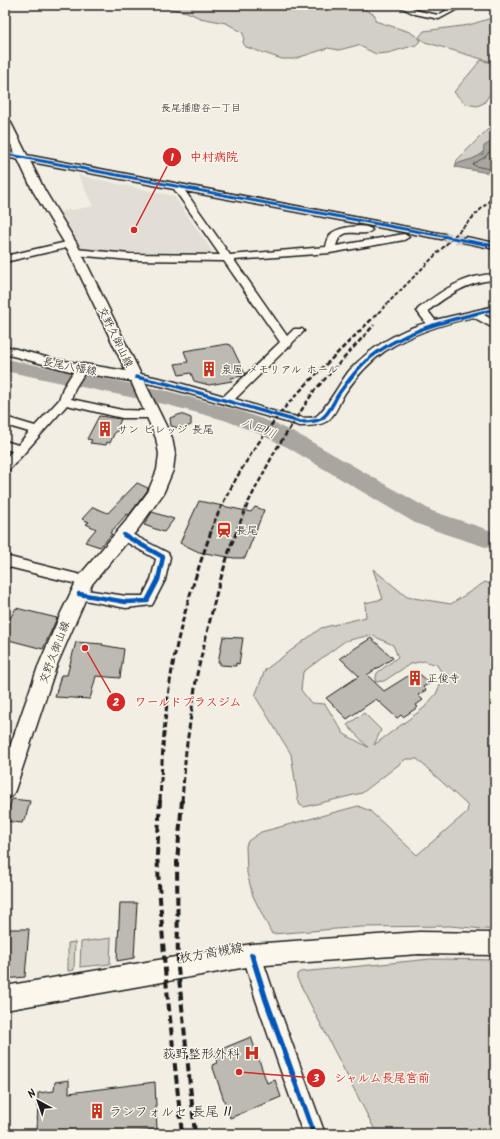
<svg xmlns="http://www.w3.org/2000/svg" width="500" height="1139" font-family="Kalam,'Klee One',sans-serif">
<rect width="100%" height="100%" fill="#f2eee4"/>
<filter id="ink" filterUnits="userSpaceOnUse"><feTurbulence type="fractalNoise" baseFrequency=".025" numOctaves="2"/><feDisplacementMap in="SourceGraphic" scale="8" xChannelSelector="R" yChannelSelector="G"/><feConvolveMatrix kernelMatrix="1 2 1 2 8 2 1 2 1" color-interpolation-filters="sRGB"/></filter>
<g filter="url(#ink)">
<path fill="#e2ded5" d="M78,175L174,196L214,254L128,255L79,249L60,212L93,206Z"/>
<g fill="#d2cfc6" stroke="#777671" fill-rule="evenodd">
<path d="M172,5H357L375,15V21L410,32L421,40L416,45L388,53L376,54L358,45L339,50L328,48L294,59H282L246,47L243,43L244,36L242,32L226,23L200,18L187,12L166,8Z"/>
<path d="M495,17V63L425,42L419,37L424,31L469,25Z"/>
<path d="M481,60L495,64V86L484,103L477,106L465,104L454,92Z"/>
<path d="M495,127V151L493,149L484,151C479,159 465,161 456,164L457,160L487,130Z"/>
<path d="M373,569L407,597L451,604L485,582L495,586V930L450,926L361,927L272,934L253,896L247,873L246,846L248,841L261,832L358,806L370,811L417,855L467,812L468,807L466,804L417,759H406L362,793L304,807L300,805L298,800L291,754L255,696L265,670L321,628L366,617L365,603L383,599ZM371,635L393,645L398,657L377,673L375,682L384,681L410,664L424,661L437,665L444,676L436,694L424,708L374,745L381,730L364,713L347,725L368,747L344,734L325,704L311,703L301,690L303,672L345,641Z"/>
<path d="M111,938L110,964L80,967L81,942Z"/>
<path d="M75,942L74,970L68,971V943Z"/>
<path d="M431,959L495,960V1134H377L297,978V974L300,972Z"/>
</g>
<path fill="#a9a6a0" stroke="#716f6b" d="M491,142L493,143V148L495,151L494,174L455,167L456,164L472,159L483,154L484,146Z"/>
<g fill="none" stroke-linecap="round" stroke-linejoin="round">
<path stroke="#545351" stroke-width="1" d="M495,153L489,152L485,157L473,164L475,166L495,170"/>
<path fill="#a9a6a0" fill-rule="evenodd" d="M5,359L168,391L240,411L271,422L303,437L432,511L495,532V550L445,534L415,523L287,447L255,432L224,420L168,405L5,371Z"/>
</g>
<g fill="#bdbab1" stroke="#1c1c1c">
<path d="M227,344L231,345L245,374L243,376L231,378L232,381L209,385L194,381L191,373L179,375L175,364L188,362L184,351Z"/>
<path d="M181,414L191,418V425L182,429L171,426L170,418Z"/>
<path d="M99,416L121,419L118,426L121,429L115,432L110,443L107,442L106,445L90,443L92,440L87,439Z"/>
<path d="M137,483L148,488L147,491L129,515L127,514L110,533L112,534L100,547L85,542L96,529L86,524L89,522L82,519L93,507L108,513Z"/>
<path d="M199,501L251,512L255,507L264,510L245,558H234L199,552L180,543Z"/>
<path d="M152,512L174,519L164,532L144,525Z"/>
<path d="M16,608L57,618L43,649L5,639V627Z"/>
<path d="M223,637L243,638L239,664L236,663V666L220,665V662H218Z"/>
<path d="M371,638L393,658L367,675L384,691L416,671L430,683L423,687L426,690L418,695L423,700L416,705L418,707L403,717L401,715L397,718L376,699L347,719L326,698L359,676L340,658Z"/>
<path d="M76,642L103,644L102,645L124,649L120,678L96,676L90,699L55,697L61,675H67Z"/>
<path d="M12,799L30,801L25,820H23L22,823L5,821Z"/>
<path d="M120,903H137L134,958L117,961Z"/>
<path d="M5,929H29L25,977L5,979Z"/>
<path d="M251,1037L267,1083L275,1080L281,1097L230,1118L212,1065L217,1063L214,1052Z"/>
<path d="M69,1080V1093L155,1082L157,1130L126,1134H37L38,1093L54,1091L55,1082Z"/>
</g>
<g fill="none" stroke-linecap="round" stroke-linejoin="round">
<path stroke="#d2cec6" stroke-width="10" stroke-dasharray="10 5" stroke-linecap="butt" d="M441,236L466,240"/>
<g stroke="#1c1c1c" stroke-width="3">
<g id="minor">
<path d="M396,5H405L419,11L438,15L457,5H465L439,19L415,14Z"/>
<path d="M5,151L444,234L446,236L444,238L441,239L185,191L230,255L326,247C327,242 328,237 332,233C339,227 366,223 372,230C362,240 342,222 336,246L404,234L409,237L404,240L330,253L234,260L287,336L294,329H302L304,331L292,343L291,346L288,347L235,399C252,404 299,422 315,417C323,414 341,381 349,371C369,349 397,331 426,323L417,311L418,309C442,290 465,275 495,274V280C469,281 448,295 428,311L435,320L495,306V312L484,315L495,321V329L473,317C442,324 412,333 385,351C369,362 356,377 345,393C339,402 336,415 327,421C319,426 309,426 300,426L166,387L132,380L130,377L132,374L136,373L172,381L224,396L280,342L224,261L130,260L75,255L70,252L75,249L130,254L220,255L174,189L5,157Z"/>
<path d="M466,237L495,243V249L463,242L461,240L463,238Z"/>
<path d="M71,241L76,244L75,246L5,262V256Z"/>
<path d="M81,365L85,367L87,369L75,388L71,399L122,410L154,411L158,412L160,415L158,418H122L67,405L9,470L5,471V459L12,451L5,449V441L18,445L29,432L5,425V417L35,426L59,400L63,388L75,369L77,367Z"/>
<path d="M124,530L168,553L170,557L165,580L152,605L126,608L74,598L72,594L74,590L79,589L126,596H143L151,580L156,559L119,538L117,535L119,532Z"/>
<path d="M5,556L85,576L90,577L92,581L90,585L85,586L5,566Z"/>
<path d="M252,946L259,948L261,955L276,1000L325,1134H303L256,1000L243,955L245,948Z"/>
</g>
</g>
<g stroke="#1c1c1c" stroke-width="3">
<g id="major">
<path d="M5,118L10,121L45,191L77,244L172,438L175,454L173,470L163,494L138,529L92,584L56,667L15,790L12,796L5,799V761L38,667L61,613L79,576L126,521L148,492L157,470L159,454L156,438L131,381L70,371L5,354V346L53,359L126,371L65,244L33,191L5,132Z"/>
<path d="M419,932L495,933V955L419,954L252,966L5,1010V986L252,944Z"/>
</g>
</g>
<use href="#minor" fill="#fbf7ec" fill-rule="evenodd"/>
<use href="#major" fill="#fbf7ec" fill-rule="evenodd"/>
<path stroke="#1c1c1c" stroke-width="2" stroke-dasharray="4 2" stroke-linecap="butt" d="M378,313L495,195"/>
<g stroke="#1c1c1c" stroke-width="2.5" stroke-dasharray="5 2.5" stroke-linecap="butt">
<path d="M211,530C227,489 259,438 287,405C316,373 348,343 379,312"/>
<path d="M237,530L249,501L275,451L314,391L374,325"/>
</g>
<g stroke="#1c1c1c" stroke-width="3" stroke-dasharray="6 3" stroke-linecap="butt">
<path d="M160,801C162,759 164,717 171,676C179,625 195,577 212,529"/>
<path d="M182,801L186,750L197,674L217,591L231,545L238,529"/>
</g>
<g stroke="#1c1c1c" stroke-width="4" stroke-dasharray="8 4" stroke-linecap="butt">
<path d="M160,800L157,855L165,970L182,1134"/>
<path d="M182,800L177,863L178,968L195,1134"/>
</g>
<g stroke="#fbf7ec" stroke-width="4.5">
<g id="cycleway-far3">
<path d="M5,154L495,246"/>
<path d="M479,313L495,309"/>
</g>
</g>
<g stroke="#fbf7ec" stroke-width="5.5">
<path id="cycleway-far2" d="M136,377L168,384L300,422C307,422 315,422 321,419C330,414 334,400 340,392C348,381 356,370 366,361C400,332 440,322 483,312"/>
</g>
<g stroke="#fbf7ec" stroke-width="7">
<path id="cycleway-far1" d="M79,594L126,602L147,601L158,580L163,557L124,535"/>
</g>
<g stroke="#fbf7ec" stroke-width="8">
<path id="cycleway" d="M252,955L266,1000L314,1134"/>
</g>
<use href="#cycleway-far3" stroke="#0057b8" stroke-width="3"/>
<use href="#cycleway-far2" stroke="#0057b8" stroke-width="3.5"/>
<use href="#cycleway-far1" stroke="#0057b8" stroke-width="4.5"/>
<use href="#cycleway" stroke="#0057b8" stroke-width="5.5"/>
</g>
</g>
<defs>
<g id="building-bare" transform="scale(1.2)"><path d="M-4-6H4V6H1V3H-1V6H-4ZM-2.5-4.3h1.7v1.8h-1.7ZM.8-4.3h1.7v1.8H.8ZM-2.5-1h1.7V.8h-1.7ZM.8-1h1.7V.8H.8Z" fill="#c8321e" stroke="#fbf7ec" stroke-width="2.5" paint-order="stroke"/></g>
<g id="station-bare" transform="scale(1.2)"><path d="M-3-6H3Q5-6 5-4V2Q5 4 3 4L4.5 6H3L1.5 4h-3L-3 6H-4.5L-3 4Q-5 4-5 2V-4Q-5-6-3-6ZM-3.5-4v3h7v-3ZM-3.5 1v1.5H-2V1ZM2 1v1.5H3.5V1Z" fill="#c8321e" stroke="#fbf7ec" stroke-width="2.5" paint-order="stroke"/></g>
<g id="hospital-bare" transform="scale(1.2)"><path d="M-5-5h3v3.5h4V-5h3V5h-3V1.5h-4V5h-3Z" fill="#c8321e" stroke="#fbf7ec" stroke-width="2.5" paint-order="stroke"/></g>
</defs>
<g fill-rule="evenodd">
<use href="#building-bare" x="209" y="369"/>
<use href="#building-bare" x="105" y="429"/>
<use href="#station-bare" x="224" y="530"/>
<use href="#building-bare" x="415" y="678"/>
<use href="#hospital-bare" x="252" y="1053"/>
<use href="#building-bare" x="97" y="1111"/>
</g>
<g text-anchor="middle" stroke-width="3" stroke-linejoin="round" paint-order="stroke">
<g font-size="10" fill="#1c1c1c" stroke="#fbf7ec">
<text x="201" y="111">長尾播磨谷一丁目</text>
</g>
<g font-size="11" fill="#1c1c1c" stroke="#fbf7ec">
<text transform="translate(116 337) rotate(64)" y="4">交野久御山線</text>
<text transform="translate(70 366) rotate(11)" y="4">長尾八幡線</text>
<text transform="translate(54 652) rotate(-69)" y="4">交野久御山線</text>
</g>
<g font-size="11" fill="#1c1c1c" stroke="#fbf7ec" text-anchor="start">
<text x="221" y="373">泉屋 メモリアル ホール</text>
<text x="117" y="433">サン ビレッジ 長尾</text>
<text x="236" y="534">長尾</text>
<text x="427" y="682">正俊寺</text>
</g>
<g font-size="12" font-style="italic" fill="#545351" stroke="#fbf7ec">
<text transform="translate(259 428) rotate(22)" y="4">八田川</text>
</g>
<g font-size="13" fill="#1c1c1c" stroke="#fbf7ec">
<text transform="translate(211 952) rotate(-10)" y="5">枚方高槻線</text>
</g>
<g font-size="13" fill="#1c1c1c" stroke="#fbf7ec" text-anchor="end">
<text x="240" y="1058">荻野整形外科</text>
<text x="109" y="1116" text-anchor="start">ランフォルセ 長尾 II</text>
</g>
</g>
<path fill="none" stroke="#d62828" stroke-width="1.5" d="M134 230L172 157M85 648L116 702M239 1072L316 1078"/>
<g fill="#d62828" stroke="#fbf7ec" stroke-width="1.5">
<circle cx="134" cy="230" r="4"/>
<circle cx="85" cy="648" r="4"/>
<circle cx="239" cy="1072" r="4"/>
<circle cx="172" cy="157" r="10"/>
<circle cx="116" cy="702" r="10"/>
<circle cx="316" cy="1078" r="10"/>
</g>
<g font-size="12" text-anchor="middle" font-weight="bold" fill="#fff">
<text x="172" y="161">1</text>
<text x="116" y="706">2</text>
<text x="316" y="1082">3</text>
</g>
<g font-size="12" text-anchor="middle" font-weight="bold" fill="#d62828" stroke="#fbf7ec" stroke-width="3" stroke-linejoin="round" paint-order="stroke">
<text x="214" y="161">中村病院</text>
<text x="188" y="706">ワールドプラスジム</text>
<text x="382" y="1082">シャルム長尾宮前</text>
</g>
<rect width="500" height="1139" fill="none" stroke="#fbf7ec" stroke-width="20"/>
<rect x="10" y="10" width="480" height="1119" fill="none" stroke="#1c1c1c" stroke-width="1.5" filter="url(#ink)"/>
<g transform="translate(38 1101) rotate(320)" stroke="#fbf7ec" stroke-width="3" paint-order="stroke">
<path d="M0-3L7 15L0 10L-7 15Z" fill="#1c1c1c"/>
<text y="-6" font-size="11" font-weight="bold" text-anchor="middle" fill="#1c1c1c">N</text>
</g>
</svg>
